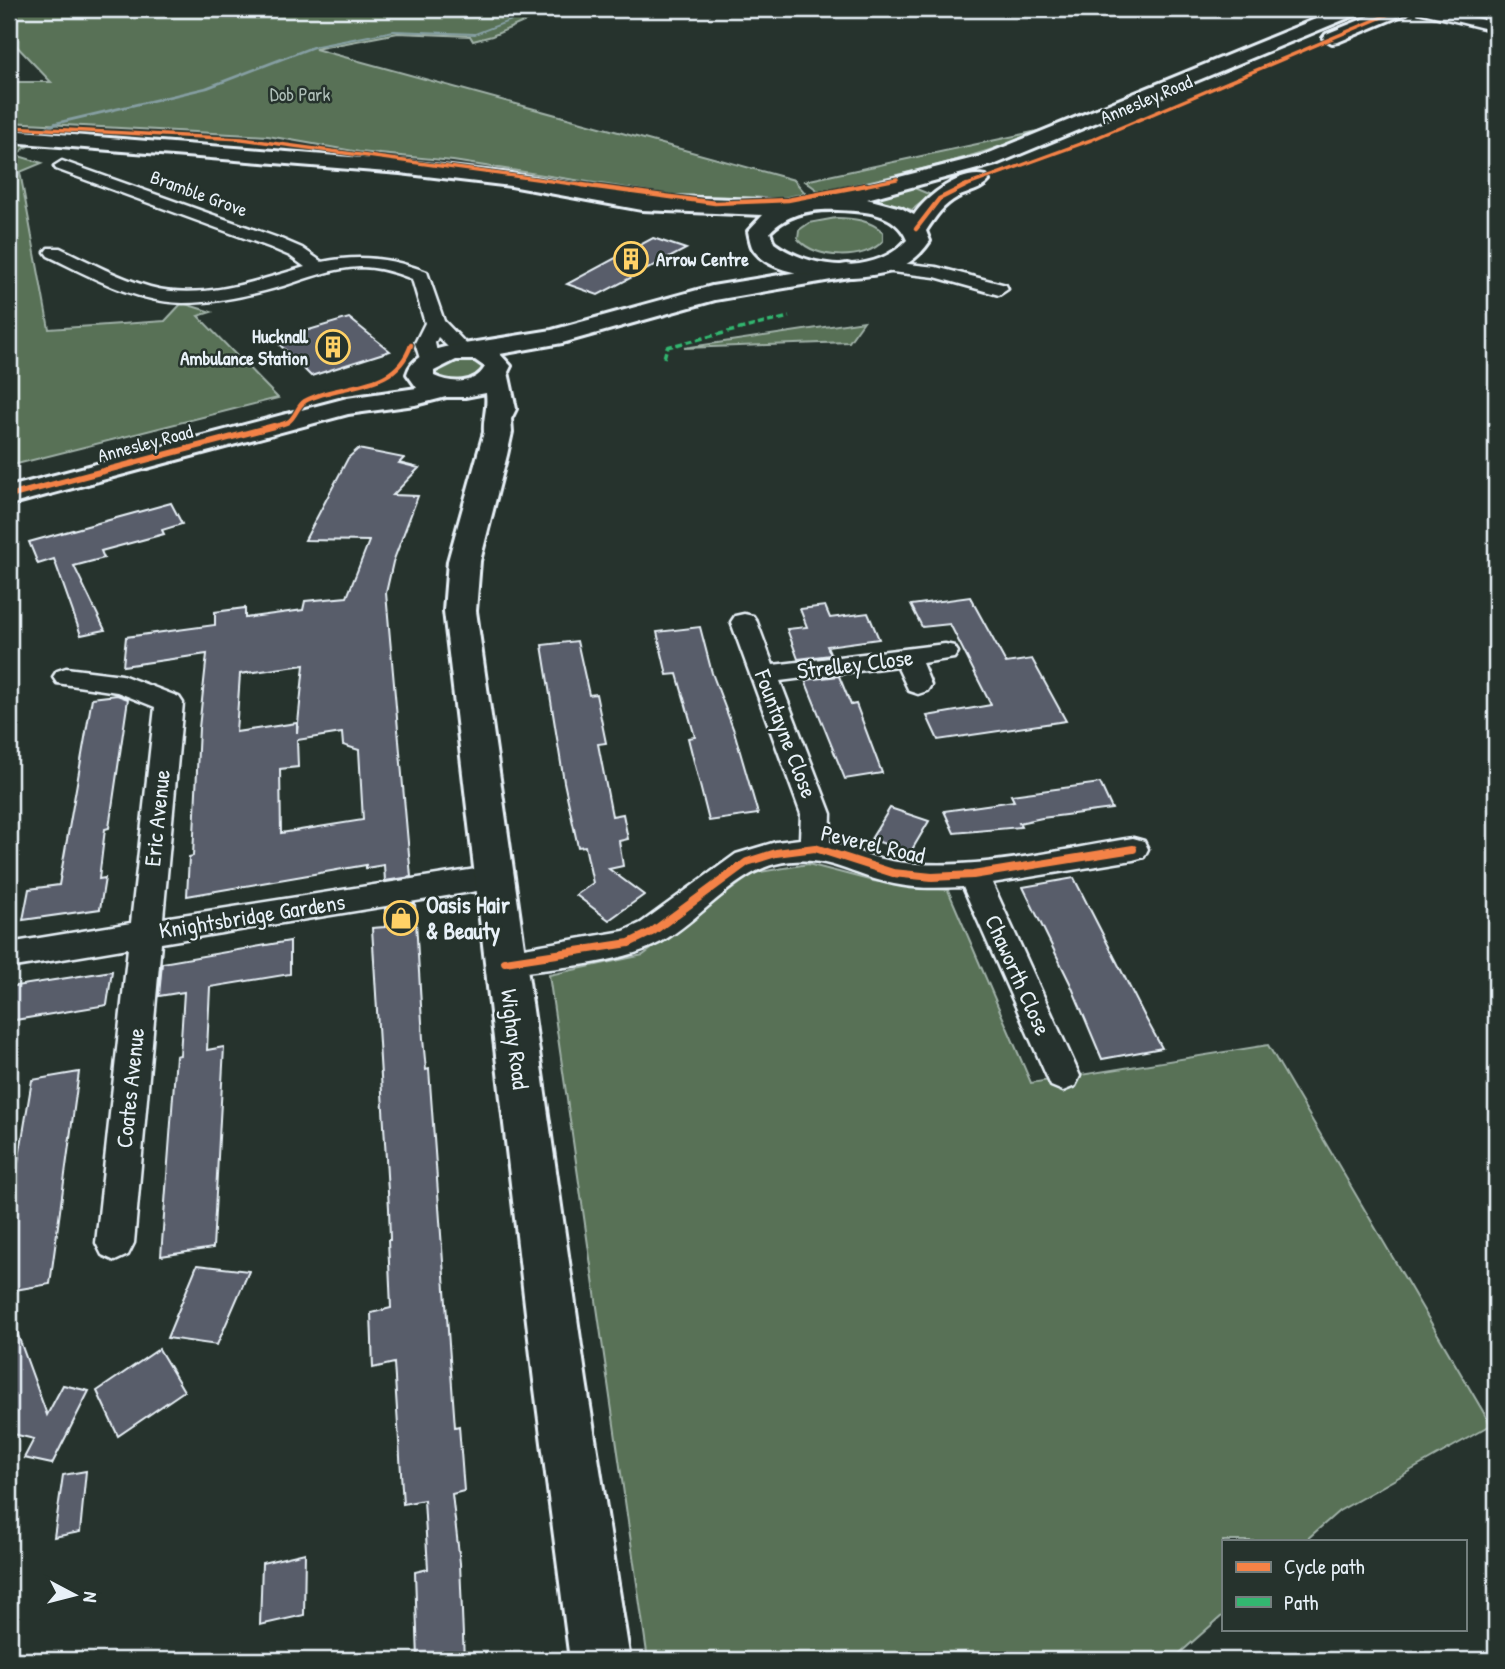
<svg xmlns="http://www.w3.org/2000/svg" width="1505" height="1669" font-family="'Patrick Hand',sans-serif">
<rect width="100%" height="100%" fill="#26332d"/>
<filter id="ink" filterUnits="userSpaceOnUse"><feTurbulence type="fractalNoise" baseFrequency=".0143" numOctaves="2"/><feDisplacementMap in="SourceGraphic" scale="14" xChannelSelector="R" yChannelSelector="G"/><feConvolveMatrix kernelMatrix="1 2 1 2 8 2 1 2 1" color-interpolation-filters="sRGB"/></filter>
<g filter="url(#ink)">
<g fill="#587157" stroke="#a0b1a8" stroke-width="2">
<path d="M9,9H553L492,36L473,41L470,36L398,33L315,49L794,180L805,193C774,202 742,201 710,201L453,161L359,152L268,136L9,122V82H51L9,38Z"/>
<path d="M1047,129C973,160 898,175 820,192L805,181Z"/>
<path d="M9,145L28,146L15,155L42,163L20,172L49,329L165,321L182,303L211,312L198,316L278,398L9,466Z"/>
<path d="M912,187L931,195L912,210L872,198Z"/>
<path d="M836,218C853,218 870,220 883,232V241C865,261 815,260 798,239L799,230L809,223Z"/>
<path d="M864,321L849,342L684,348Z"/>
<path d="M451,358L478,359L486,366C470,387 460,383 436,378L433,369Z"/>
<path d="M808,864L873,881L948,890L1031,1083L1268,1045L1491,1425L1339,1511L1305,1541H1223V1615L1172,1660H648L549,975L643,955L754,873Z"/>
</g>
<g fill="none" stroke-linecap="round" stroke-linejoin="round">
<path fill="#869fa3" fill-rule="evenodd" d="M538,9H543L475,35L394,32L314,48L208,89L59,124L9,147V144L55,122L205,87L312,46L394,30L475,33Z"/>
</g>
<g fill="#595d6a" stroke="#e8f1f8" stroke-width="2" fill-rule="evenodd">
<path d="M653,238L686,249L598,295L567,284Z"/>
<path d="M349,318L390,351L311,376L275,340Z"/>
<path d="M358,449L404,458L399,463L419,468L393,495L418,496L393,562L386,593L411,877L385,881L384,865L366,868V865L187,896L189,857L193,856L199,728L207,654L123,666L126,637L215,625V612L245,608V618L303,610L305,601L347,597L369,541L305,540L348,458ZM304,665L297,733V723L236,732L240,674ZM342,733L343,745L359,750L363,820L281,833L280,769L298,767L297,740Z"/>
<path d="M171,503L182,524L162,530L164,534L101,551L104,558L74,566L105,630L81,635L54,559L38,564L29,542Z"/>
<path d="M970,597L1006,663L1032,659L1066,721L938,740L927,716L991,705L950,624L922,627L911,605Z"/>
<path d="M825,606L830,618L868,613L879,639L827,646L831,655L798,659L787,629L807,627L800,609Z"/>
<path d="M700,627L712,673L734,731L758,814L709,821L688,738L695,737L677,674L667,675L657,632Z"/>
<path d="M577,641L589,695L596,694L606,743L598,744L612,816L623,814L628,839L619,841L623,866L609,869L644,895L609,920L576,895L593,883L585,846L578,847L564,782L542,645Z"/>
<path d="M839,676L851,705L856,704L882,773L845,779L805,680Z"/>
<path d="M117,695L128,699L109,828L105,829L99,879L105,878L100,909L23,920L29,889L59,885L92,698Z"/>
<path d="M1100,783L1112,809L1042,818L1019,823L1021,827L954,833L944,811L1014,801L1011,795Z"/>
<path d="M890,808L929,821L910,853L871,839Z"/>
<path d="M1074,878L1145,1017L1162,1048L1102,1059L1070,983L1023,887Z"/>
<path d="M415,904L423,1039L426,1070L429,1069L455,1427L459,1426L464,1491L452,1494L460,1563L464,1660H418L415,1572L428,1569L424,1500L403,1504L394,1363L373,1368L371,1313L391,1308L388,1240H390L389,1208L372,928L385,927V909Z"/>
<path d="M290,941V974L210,987L207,1050L224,1047L213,1248L161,1256L176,1056L180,1055L184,992L159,996L162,963Z"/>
<path d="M112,971L107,1005L9,1021V987Z"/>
<path d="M79,1072L50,1284L9,1291V1217L32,1080Z"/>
<path d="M197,1265L249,1271L217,1345L167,1338Z"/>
<path d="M9,1319H12L47,1415L63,1385L89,1391L52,1464L24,1458L34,1439L9,1433Z"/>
<path d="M159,1349L184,1391L118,1436L97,1391Z"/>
<path d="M86,1471L80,1532L54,1537L63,1475Z"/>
<path d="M305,1553L304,1615L260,1625L262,1563Z"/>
</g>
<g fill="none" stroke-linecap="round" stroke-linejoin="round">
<g stroke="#e8f1f8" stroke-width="5">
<g id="street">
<path d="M1417,9H1438L1496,23V31L1418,12Z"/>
<path d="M62,161L281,239L302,248L322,262C360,254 391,258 427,272L444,321L474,352L471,356H457L438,337L435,343L439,361L436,365H422L415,343L425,323L412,279C395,272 379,267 360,267C333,268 308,278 283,286C250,295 217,303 183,303C134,302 90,276 48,256L45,252L48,248H60C90,262 119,278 150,287C202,301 256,281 305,267L290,256L269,247L56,169L54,166Z"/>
<path d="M881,261L936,267L1006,285L1008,289L999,295L935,277L875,270L872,266Z"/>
<path d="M744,614L753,616L757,622L773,665L945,644L954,646L958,652L954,658L922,663L931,685L927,691L918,694L909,691L897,666L780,681L831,814L830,842C852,849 875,859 897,862C975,872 1056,850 1133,838L1144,841L1148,849L1144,857L1133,860L992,883L1080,1076L1075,1086L1063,1091L1051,1086L963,887C940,888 917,889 894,884C847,875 827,852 775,864C733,875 699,921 661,942C618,965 554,967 505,975L494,971L489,962L494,953L624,931L641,923L736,854L776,842L800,839L801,814L731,622L735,616Z"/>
<path d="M66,668L122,675L179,697L183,703L163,918L495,866L506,869L510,877L506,885L495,888L161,943L134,1243L128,1255L115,1261L102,1255L96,1243L128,948L9,968V943L131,923L155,707L117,692L57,683L53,677L57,671Z"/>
</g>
</g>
<g stroke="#e8f1f8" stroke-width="6">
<path id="secondary" d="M847,264L855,266L859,271L855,276L715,300L562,343L500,354L511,366L508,372L516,409L511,419L512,432L507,455L480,561L476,611L586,1381L630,1660H570L534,1381L444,611L448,561L484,432C483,417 488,409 486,393L465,397H446L415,405L348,414L9,505V487L347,398L417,388L407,374C412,357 429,351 445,347L552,330L712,286ZM456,360H475L485,367C475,385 451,384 434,376V371Z"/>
</g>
<g stroke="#e8f1f8" stroke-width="6">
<g id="primary">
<path d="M1340,9H1362L1360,13L996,164L867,199L901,208L914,215C928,195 960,170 986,176L989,181C982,190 968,192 958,197C943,205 935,217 926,231L930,241C922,253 911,263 897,269C865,282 771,283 752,247C750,242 749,236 748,231L763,215L642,210L511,186L400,173L9,142V130L400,161L511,174L642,196L794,201L824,196L982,156ZM837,210C864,211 896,212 907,240C874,276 811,270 774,243L770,232C788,213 812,209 837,210Z"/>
<path d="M1387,9H1409L1407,13L1338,42L1332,43L1323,38L1326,34Z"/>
</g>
</g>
<use href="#street" fill="#26332d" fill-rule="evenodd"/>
<use href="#secondary" fill="#26332d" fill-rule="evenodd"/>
<use href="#primary" fill="#26332d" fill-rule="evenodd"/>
<path stroke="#33b770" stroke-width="3.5" stroke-dasharray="7 3.5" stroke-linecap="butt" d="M664,358L667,347L789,317"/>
<g stroke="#26332d" stroke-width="5">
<g id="cycleway-far3">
<path d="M9,127L242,139L595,187"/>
<path d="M857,187L897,179"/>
<path d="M962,187L1091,140L1401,9"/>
</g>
</g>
<g stroke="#26332d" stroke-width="7">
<g id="cycleway-far2">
<path d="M582,185L715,203L788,200L866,185"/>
<path d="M916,229L939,199L967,185"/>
<path d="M267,428C273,426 283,425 288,422C296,417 297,406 305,401C342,381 394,394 411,345"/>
</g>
</g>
<g stroke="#26332d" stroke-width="10">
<path id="cycleway-far1" d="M9,496L274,426"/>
</g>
<g stroke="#26332d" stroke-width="12">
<path id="cycleway" d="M505,962L629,943L652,932L747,862L776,853L815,848L893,873L932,877L973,875L1133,849"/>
</g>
<use href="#cycleway-far3" stroke="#f48246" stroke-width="3.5"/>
<use href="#cycleway-far2" stroke="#f48246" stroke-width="4.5"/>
<use href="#cycleway-far1" stroke="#f48246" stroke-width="6"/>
<use href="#cycleway" stroke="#f48246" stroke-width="8"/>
</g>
</g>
<defs>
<g id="building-ring" transform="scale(1.75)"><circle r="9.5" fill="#26332d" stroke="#ffd166" stroke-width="1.5"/><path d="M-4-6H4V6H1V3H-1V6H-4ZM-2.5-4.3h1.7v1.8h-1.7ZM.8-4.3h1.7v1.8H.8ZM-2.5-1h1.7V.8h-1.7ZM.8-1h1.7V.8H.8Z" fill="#ffd166"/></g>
<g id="shop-ring" transform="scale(1.75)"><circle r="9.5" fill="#26332d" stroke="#ffd166" stroke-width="1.5"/><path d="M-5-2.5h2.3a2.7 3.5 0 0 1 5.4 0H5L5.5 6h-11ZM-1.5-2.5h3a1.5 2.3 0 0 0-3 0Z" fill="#ffd166"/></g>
</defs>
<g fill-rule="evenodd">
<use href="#building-ring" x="631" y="259"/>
<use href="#building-ring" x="333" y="347"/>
<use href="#shop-ring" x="401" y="918"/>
</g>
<g text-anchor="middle" stroke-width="5" stroke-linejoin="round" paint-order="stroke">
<g font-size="19" fill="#aebeb8" stroke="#26332d">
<text x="300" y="101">Dob Park</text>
</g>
<g font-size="19" fill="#e8f1f8" stroke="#26332d">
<text transform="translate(1146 99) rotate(-23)" y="7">Annesley Road</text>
<text transform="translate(199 193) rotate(20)" y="7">Bramble Grove</text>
<text transform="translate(145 443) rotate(-15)" y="7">Annesley Road</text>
</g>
<g font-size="19" font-weight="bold" fill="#e8f1f8" stroke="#26332d" text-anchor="start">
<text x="656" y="266">Arrow Centre</text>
<text x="308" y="343" text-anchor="end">Hucknall<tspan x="308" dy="22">Ambulance Station</tspan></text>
</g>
<g font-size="23" fill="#e8f1f8" stroke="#26332d">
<text transform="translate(855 664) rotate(-7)" y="8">Strelley Close</text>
<text transform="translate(786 734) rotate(69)" y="8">Fountayne Close</text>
<text transform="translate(157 818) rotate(-84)" y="8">Eric Avenue</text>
<text transform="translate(873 844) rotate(13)" y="8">Peverel Road</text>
<text transform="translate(252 916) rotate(-9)" y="8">Knightsbridge Gardens</text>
<text transform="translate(1018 975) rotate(66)" y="8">Chaworth Close</text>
<text transform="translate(515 1039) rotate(83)" y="8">Wighay Road</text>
<text transform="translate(130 1088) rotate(-84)" y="8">Coates Avenue</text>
</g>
<g font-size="23" font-weight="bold" fill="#e8f1f8" stroke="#26332d" text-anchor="start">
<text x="426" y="913">Oasis Hair<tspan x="426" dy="26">&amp; Beauty</tspan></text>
</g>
</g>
<rect width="1505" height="1669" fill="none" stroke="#26332d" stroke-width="35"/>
<rect x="18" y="18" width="1470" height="1634" fill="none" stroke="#e8f1f8" stroke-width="2.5" filter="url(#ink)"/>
<rect x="1222" y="1540" width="245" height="91" fill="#26332d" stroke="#747f7e" stroke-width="2"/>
<rect x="1236" y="1562" width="35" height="10" fill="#f48246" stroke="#747f7e" stroke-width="2"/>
<text x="1284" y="1574" font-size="21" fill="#e8f1f8">Cycle path</text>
<rect x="1236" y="1597" width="35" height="10" fill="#33b770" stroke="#747f7e" stroke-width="2"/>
<text x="1284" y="1610" font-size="21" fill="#e8f1f8">Path</text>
<g transform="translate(74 1595) rotate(97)" stroke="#26332d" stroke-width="5" paint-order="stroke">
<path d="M0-5L12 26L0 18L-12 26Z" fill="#e8f1f8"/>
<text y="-10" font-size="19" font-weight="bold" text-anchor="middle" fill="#e8f1f8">N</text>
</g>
</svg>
